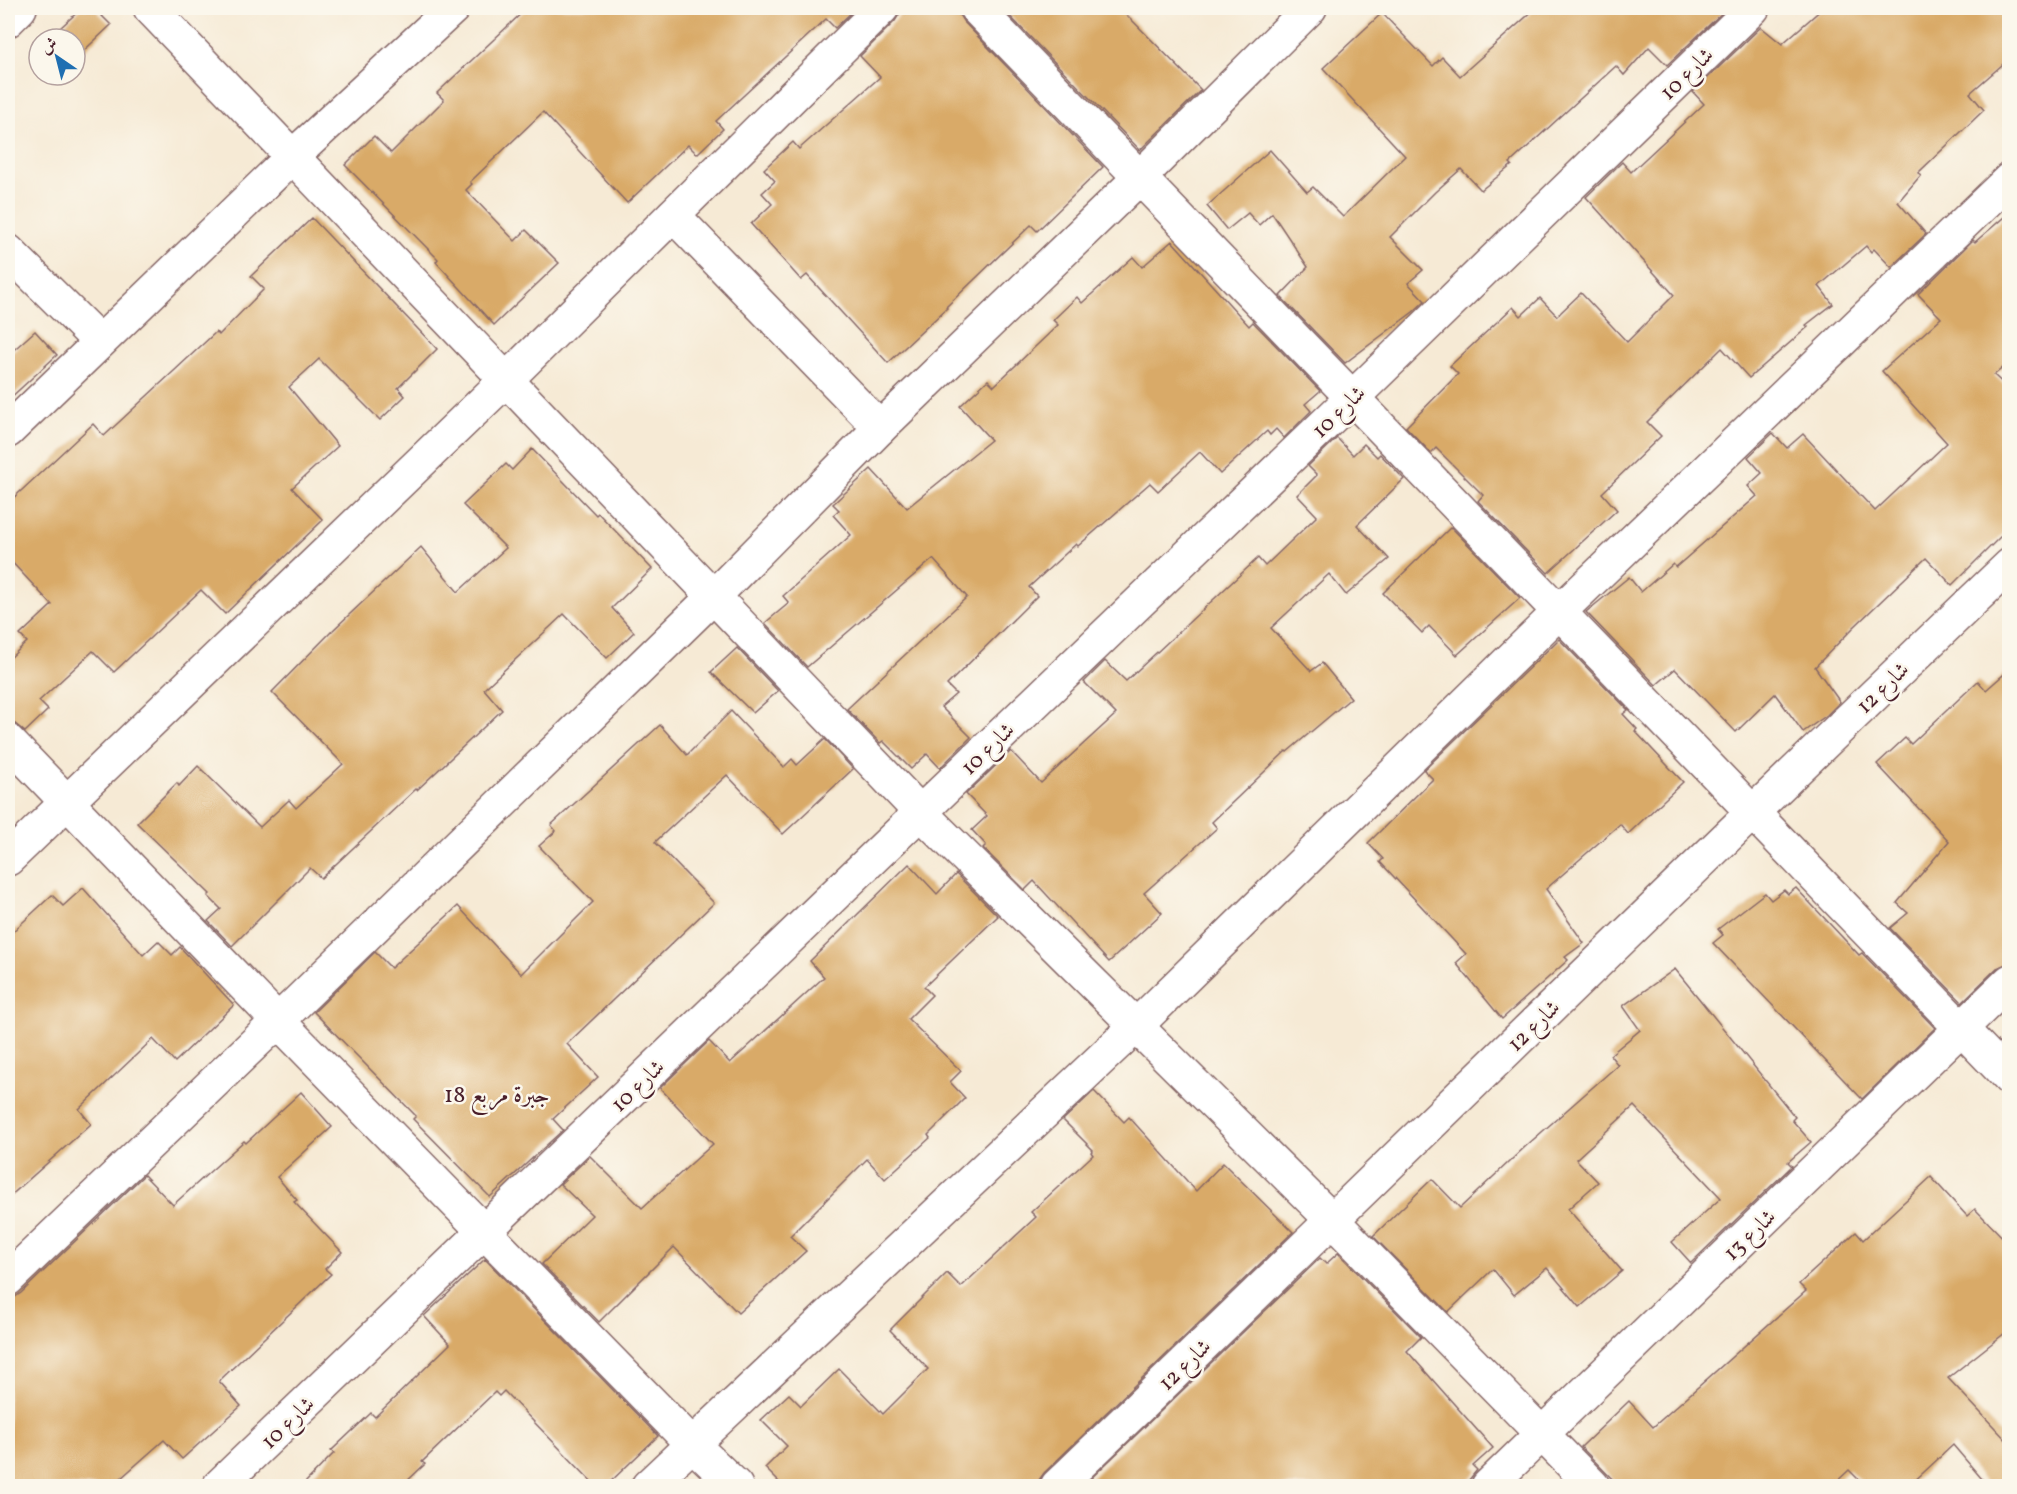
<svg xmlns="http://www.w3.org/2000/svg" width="2017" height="1494" font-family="Vollkorn,Amiri,serif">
<rect width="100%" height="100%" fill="#fbf7ec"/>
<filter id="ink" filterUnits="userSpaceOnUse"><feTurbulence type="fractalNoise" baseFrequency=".0167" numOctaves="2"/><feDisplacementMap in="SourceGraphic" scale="12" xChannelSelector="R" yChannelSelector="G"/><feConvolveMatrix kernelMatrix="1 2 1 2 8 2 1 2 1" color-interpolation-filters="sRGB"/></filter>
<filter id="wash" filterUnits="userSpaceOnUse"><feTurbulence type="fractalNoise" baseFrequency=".008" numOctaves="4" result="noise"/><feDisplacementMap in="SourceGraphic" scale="24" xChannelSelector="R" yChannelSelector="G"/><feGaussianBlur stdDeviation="1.35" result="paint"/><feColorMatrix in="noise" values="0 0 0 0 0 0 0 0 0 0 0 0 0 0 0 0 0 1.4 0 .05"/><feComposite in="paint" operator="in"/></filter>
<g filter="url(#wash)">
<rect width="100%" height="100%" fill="#f6ead5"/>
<g id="blocks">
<g fill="#d9aa68">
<path d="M82,8H94L111,25L75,59V39H48Z"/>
<path d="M527,8H856L835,28L826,19L716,121L723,129L697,154L688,145L627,203L543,112L470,182L472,184L466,190L515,241L526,230L559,263L494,325L436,262L438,259L345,165L374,136L391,153L444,100L437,93Z"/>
<path d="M900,8H958V13L963,21L1103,167L1037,231L1031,225L946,307L947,308L888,363L807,275L801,280L751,224L772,204L762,193L775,181L764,169L793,142L799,149L880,77L860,56L895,21L900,13Z"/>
<path d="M1002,8H1120L1201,90L1140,150Z"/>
<path d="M1536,8H1727L1667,65L1649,47L1624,75L1616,66L1510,163L1512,165L1481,190L1461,169L1435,192L1390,237L1423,270L1408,283L1425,301L1413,312L1345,363L1280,296L1308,267L1272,213L1259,225L1248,213L1227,230L1207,206L1270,150L1307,192L1313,187L1343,217L1405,156L1323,68L1382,13L1433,66L1442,57L1460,76Z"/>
<path d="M1823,8H2010V58L1970,93L1984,110L1918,173L1921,175L1898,202L1926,234L1891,267L1874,249L1871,252L1866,246L1819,286L1833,304L1806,325L1808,327L1749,378L1722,348L1647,422L1661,436L1602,493L1617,510L1548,573L1478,501L1483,495L1436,448L1431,453L1406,427L1458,374L1450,366L1513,307L1521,316L1540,298L1557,316L1581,293L1627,342L1674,295L1586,197L1622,162L1631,172L1704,104L1693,92L1761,27L1782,44Z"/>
<path d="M2010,212V362L1994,375L2010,390V527L1952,585L1926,558L1853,628L1815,667L1840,702L1827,715L1803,732L1775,694L1736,732L1675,669L1656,685L1586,612L1629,577L1641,592L1673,564L1676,567L1757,496L1748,486L1762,473L1748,457L1773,433L1787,448L1803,434L1875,511L1947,443L1882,371L1941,318L1918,294L1973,240L1975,242Z"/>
<path d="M312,218L437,349L398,388L405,396L380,420L319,359L289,387L338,446L292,488L323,520L225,614L201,590L114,672L93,651L39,701L48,710L25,732L14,723H8V660L27,642L20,635L52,605L8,558V503L93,424L104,436L216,332L219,335L264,289L251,276Z"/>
<path d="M1172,241L1249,326L1253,322L1320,391L1305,404L1311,411L1284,438L1276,429L1270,435L1267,431L1220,474L1200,452L1158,491L1150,483L1078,546L1076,544L1029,587L1037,596L947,685L956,694L941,707L971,737L940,768L927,754L911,769L883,741L880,743L847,709L967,597L933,559L807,667L765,623L789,603L783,596L851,535L833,515L839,510L833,504L871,469L907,508L991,440L960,406L988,380L994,386L1058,325L1053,320L1077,297L1082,303L1133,257L1142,267Z"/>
<path d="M35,331L57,355L8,400V355Z"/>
<path d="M1337,438L1353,455L1364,444L1377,457L1380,454L1404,479L1357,525L1389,559L1346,595L1329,574L1271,628L1311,671L1322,663L1351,698L1287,752L1286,751L1212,822L1217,828L1144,893L1162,913L1109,962L1034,881L1025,890L983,848L986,845L972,830L987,816L966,794L1011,751L1041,783L1116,714L1084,682L1105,661L1126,681L1258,558L1265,566L1317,516L1297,495L1317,475L1308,466Z"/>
<path d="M532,449L596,515L598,513L652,569L612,608L634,632L607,658L564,614L484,689L502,710L417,790L416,789L321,878L310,868L232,946L208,921L221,909L208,896L210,894L137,823L177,783L179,786L198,766L260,827L289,800L296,808L343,764L272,692L332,631L421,547L458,592L506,548L463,505L506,464L512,470Z"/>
<path d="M1451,527L1520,598L1457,655L1429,626L1422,633L1383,593Z"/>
<path d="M1559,639L1628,710L1623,714L1637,729L1635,731L1683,782L1628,834L1620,824L1546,889L1584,943L1565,957L1568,960L1502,1019L1456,963L1466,954L1380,862L1383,859L1368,843L1433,779L1424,770Z"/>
<path d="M737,648L778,691L753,713L711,672Z"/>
<path d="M2010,669V963L1997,968L1962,1002L1890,928L1908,913L1897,903L1949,841L1877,764L1905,738L1911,744L1978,681L1986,690Z"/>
<path d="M731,711L784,767L792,759L797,765L825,739L853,769L783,834L727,775L655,842L714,903L567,1044L598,1077L553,1119L563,1130L490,1197L413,1119L416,1116L314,1012L375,952L391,968L458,906L521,974L593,902L539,846L556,831L551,825L660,725L687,755Z"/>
<path d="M909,864L937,894L956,874L998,916L924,987L932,995L908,1019L961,1071L950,1082L965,1098L928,1135L930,1138L885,1179L867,1159L790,1236L806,1251L738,1313L674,1247L599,1322L542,1264L592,1215L560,1184L590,1156L642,1208L713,1144L660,1088L709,1041L730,1063L824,977L810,961Z"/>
<path d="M83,888L143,955L158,941L172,955L180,947L234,1005L175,1062L153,1039L79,1109L91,1124L8,1198V936L52,895L63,906Z"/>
<path d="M1796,888L1859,955L1862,953L1935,1028L1862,1099L1713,943L1723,935L1718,929L1765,893L1771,900L1784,890L1788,894Z"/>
<path d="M1675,969L1795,1117L1792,1120L1811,1142L1788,1162L1792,1166L1691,1263L1672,1242L1721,1198L1634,1106L1576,1159L1598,1182L1568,1209L1622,1271L1580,1307L1547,1268L1514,1295L1493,1269L1448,1312L1373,1236L1432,1179L1460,1208L1526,1146L1618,1065L1610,1055L1640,1030L1623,1006Z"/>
<path d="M1094,1091L1124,1122L1129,1117L1196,1191L1223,1163L1293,1232L1044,1473L1039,1480V1486H783L765,1468L787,1446L761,1420L789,1394L801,1406L839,1369L883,1414L928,1369L890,1330L947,1273L961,1287L1036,1217L1031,1212L1093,1155L1091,1152L1093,1150L1063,1120Z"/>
<path d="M301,1092L332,1127L277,1177L297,1200L294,1202L342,1252L325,1269L331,1274L219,1381L241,1406L182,1459L164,1440L112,1486H8V1302L21,1293L144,1175L173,1205L244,1141L246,1143Z"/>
<path d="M1931,1177L1967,1216L1975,1209L2010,1245V1329L1948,1378L2010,1444V1486H1988L1953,1445L1909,1486H1865L1849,1470L1832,1486H1619L1581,1447L1629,1401L1653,1427L1806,1291L1799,1284L1856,1232L1863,1240Z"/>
<path d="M1338,1253L1421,1337L1407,1351L1493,1448L1473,1466L1477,1470L1464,1486H1083L1320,1258L1326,1264Z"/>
<path d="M485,1259L658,1436L606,1486H596L504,1391L499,1396L495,1392L422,1462L425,1464L402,1486H302L334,1453L331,1451L371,1413L375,1417L450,1344L424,1316Z"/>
</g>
</g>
</g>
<g filter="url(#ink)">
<use href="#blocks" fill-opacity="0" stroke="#866666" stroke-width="1.5"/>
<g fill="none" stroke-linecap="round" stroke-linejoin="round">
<g stroke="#866666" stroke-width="36">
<g id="minor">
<path d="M150,8L920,812L1333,1221L1593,1486"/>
<path d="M976,8L2010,1079"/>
<path d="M8,20L20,8"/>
<path d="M673,215L880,428"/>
<path d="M8,251L99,341"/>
<path d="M8,431L292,157L453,8"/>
<path d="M8,741L278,1021L693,1445L736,1486"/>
<path d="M8,859L507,379L882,8"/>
<path d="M8,1279L278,1021L714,596L880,428L1139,178L1310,8"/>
<path d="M219,1486L1353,397L1753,8"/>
<path d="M648,1486L1136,1026L1560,611L2010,179"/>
<path d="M1057,1486C1375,1180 1690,870 2010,565"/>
<path d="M1488,1486L2010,981"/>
</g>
</g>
<use href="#minor" stroke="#fff" stroke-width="33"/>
</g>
</g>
<g text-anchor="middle" stroke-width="5" stroke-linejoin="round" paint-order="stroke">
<g font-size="22" fill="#4a1f2b" stroke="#fbf7ec">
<text transform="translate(1686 73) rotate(-44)" y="8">شارع 10</text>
<text transform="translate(1338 411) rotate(-44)" y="8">شارع 10</text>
<text transform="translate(1882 687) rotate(-44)" y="8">شارع 12</text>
<text transform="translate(987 748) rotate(-44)" y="8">شارع 10</text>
<text transform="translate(1533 1025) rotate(-44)" y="8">شارع 12</text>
<text transform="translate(637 1085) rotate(-44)" y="8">شارع 10</text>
<text transform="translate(1749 1234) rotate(-44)" y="8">شارع 13</text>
<text transform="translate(1184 1364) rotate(-44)" y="8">شارع 12</text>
<text transform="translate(287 1422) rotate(-44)" y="8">شارع 10</text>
</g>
<g font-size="24" fill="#4a1f2b" stroke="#fbf7ec">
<text x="497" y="1102">جبرة مربع 18</text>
</g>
</g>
<rect width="2017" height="1494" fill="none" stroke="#fbf7ec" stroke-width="30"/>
<g transform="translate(57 57) rotate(325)"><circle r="28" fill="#fbf7ec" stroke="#b4a19f" stroke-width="1.5"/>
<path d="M0-4.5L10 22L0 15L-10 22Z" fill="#1f6fb2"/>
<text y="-9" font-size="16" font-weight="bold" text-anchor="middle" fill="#4a1f2b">ش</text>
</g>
</svg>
